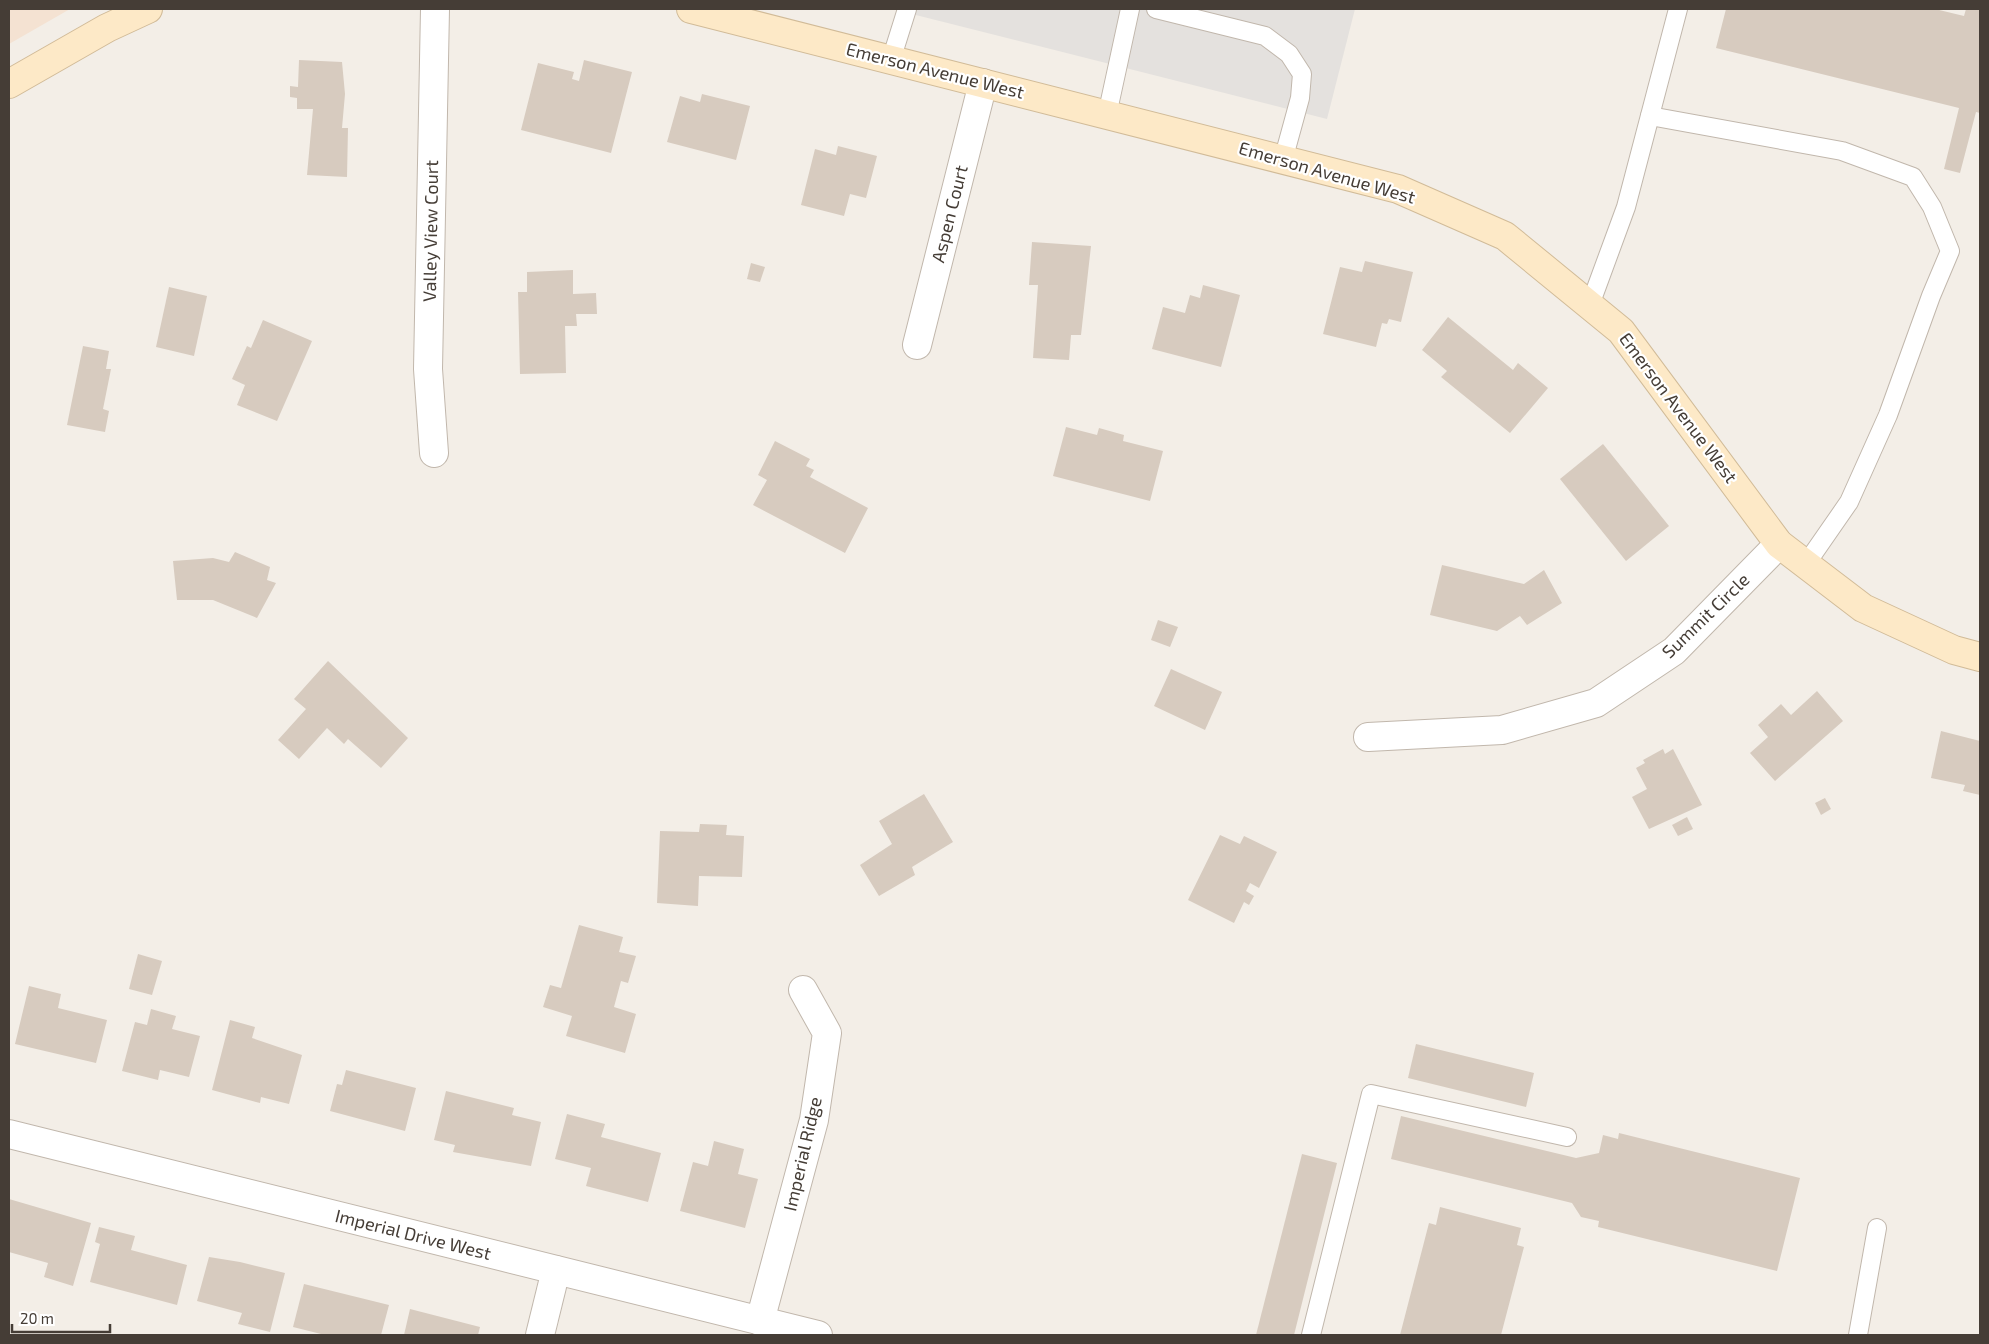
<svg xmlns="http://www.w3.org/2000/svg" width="1989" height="1344" font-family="'Exo 2',sans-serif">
<rect width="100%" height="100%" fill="#f3eee7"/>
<path fill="#f4e2d2" d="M9,9H70L9,44Z"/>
<path fill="#e4e1de" d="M892,9H1355L1327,119Z"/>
<g fill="#d7cbbf">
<path d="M1726,9H1935L1964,16L1966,9H1980V113L1976,112L1960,173L1944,169L1959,108L1716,48Z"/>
<path d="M299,60L342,62L345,94L342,128H348L347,177L307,175L313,109H297V98L290,97V86L298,87Z"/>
<path d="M584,60L632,72L611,153L521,130L538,63L574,72L572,79L579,81Z"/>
<path d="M702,94L750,106L736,160L667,142L680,96L700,102Z"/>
<path d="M838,146L877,156L866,198L850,194L844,216L801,205L815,149L836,155Z"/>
<path d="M1032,242L1091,246L1081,335H1071L1069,360L1033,358L1038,285H1029Z"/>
<path d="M1365,261L1413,272L1401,322L1389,319L1387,324L1382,323L1376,347L1323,334L1340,267L1362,272Z"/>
<path d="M751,263L765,267L760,282L747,279Z"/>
<path d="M573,270V294L596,293L597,314H576L577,326H565L566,373L520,374L518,292H527V272Z"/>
<path d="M1203,285L1240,295L1221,367L1152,349L1163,307L1185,313L1190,295L1200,298Z"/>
<path d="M169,287L207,296L194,356L156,347Z"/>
<path d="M1448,317L1513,370L1518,363L1548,388L1510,433L1441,377L1447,371L1422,350Z"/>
<path d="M263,320L312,341L277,421L237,405L245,385L232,379L247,346L251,348Z"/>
<path d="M83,346L109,351L106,369H111L103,409L109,411L105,432L67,425Z"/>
<path d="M1066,427L1097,435L1099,428L1124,435L1123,441L1163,451L1150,501L1053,476Z"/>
<path d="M775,441L810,459L806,466L814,470L810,477L868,508L845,553L753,505L767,480L758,475Z"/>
<path d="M1603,444L1669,526L1626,561L1560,479Z"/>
<path d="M235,552L270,567L267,580L276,583L257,618L213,600H177L173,561L213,558L229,562Z"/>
<path d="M1442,565L1524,584L1544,570L1562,603L1527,625L1520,616L1497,631L1430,615Z"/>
<path d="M1158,620L1178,627L1170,647L1151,640Z"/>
<path d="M328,661L408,738L381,768L348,739L344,744L327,728L299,759L278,740L306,709L294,699Z"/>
<path d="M1171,669L1222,692L1205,730L1154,706Z"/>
<path d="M1817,691L1843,721L1775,781L1750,753L1768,737L1758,725L1781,704L1791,715Z"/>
<path d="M1941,731L1980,741V795L1963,791L1965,785L1931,778Z"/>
<path d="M1663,749L1665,754L1673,749L1702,805L1649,829L1632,797L1647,789L1636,768L1645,763L1643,760Z"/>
<path d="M924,794L953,842L912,867L915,875L879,896L860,865L892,844L879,821Z"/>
<path d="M1825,798L1831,809L1821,815L1815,803Z"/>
<path d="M1687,817L1693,829L1678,836L1672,825Z"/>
<path d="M700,824L727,825L726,835L744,836L742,877L699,876L698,906L657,903L660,831L699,832Z"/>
<path d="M1220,835L1240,844L1244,836L1277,852L1259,888L1250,883L1246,891L1254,896L1249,905L1244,902L1234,923L1188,900Z"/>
<path d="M579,925L623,937L619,952L636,956L628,983L621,981L614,1007L636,1014L625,1053L566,1036L572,1016L543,1007L550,985L561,988Z"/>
<path d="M138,954L162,961L152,995L129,989Z"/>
<path d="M29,986L61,994L58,1008L107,1020L96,1063L15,1044Z"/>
<path d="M151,1009L176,1016L172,1029L200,1036L189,1077L160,1070L158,1080L122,1071L135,1022L147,1025Z"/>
<path d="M230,1020L255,1027L252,1038L302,1055L289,1104L261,1097L260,1103L212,1090Z"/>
<path d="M1416,1044L1534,1073L1526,1107L1408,1078Z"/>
<path d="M346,1070L416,1088L405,1131L330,1111L337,1084L342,1085Z"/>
<path d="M446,1091L514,1108L512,1115L541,1122L531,1166L453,1152L455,1145L434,1140Z"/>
<path d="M567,1114L605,1124L601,1137L661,1153L648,1202L586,1186L591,1168L555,1159Z"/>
<path d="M1401,1116L1576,1158L1599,1153L1603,1135L1618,1139L1619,1133L1800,1178L1777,1271L1598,1227L1599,1221L1581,1217L1572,1203L1391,1159Z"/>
<path d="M714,1141L744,1149L738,1174L758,1179L745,1228L680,1211L693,1162L708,1166Z"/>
<path d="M1302,1154L1337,1163L1294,1335H1256Z"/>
<path d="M9,1199L91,1223L73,1286L44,1277L48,1263L9,1252Z"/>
<path d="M1440,1207L1521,1228L1517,1245L1524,1247L1501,1335H1400L1429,1223L1436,1225Z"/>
<path d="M99,1227L135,1236L131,1250L187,1265L177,1305L90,1282L100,1244L95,1242Z"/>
<path d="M209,1257L240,1262L285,1273L270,1332L238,1324L242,1313L197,1301Z"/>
<path d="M304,1284L389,1305L381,1335H325L293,1327Z"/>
<path d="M410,1309L480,1327L478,1335H404Z"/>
</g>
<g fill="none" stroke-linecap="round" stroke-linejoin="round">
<g stroke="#c1b7ac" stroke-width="20">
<g id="lane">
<path d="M1156,9L1265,36L1289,54L1302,74L1300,98L1283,160"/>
<path d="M891,60L907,9"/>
<path d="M1107,115L1130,9"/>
<path d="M1650,116L1842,151L1913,177L1932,207L1950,251L1931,296L1888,415L1849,502L1806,564"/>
<path d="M1590,305L1626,207L1678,9"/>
<path d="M1311,1335L1371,1094L1567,1137"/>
<path d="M1858,1335L1877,1228"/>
</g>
</g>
<g stroke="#c1b7ac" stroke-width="30">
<g id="street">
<path d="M917,345L983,83"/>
<path d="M434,453L428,369L435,9"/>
<path d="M1368,737L1502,730L1596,703L1674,651L1779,544"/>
<path d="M9,1134L818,1335"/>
<path d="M760,1321L814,1120L827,1033L803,990"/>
<path d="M540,1335L556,1270"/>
</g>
</g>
<g stroke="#d1bb98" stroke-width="30">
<g id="secondary">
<path d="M691,9L1398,189L1505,236L1621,331L1779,544L1863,608L1954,650L1980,657"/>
<path d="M9,84L107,28L148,9"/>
</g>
</g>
<use href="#lane" stroke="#fff" stroke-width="18"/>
<use href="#street" stroke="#fff" stroke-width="28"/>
<use href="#secondary" stroke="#fde9c7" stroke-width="28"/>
</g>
<g text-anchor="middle" stroke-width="4.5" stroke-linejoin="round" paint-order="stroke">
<g font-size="18" fill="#453d36" stroke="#fff">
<text transform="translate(935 71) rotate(14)" y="6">Emerson Avenue West</text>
<text transform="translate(1327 173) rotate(16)" y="6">Emerson Avenue West</text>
<text transform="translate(950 214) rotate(-76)" y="6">Aspen Court</text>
<text transform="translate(431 231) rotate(-89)" y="6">Valley View Court</text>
<text transform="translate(1678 408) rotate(53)" y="6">Emerson Avenue West</text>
<text transform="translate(1706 616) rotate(-44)" y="6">Summit Circle</text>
<text transform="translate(803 1154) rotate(-77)" y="6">Imperial Ridge</text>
<text transform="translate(413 1235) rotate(14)" y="6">Imperial Drive West</text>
</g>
</g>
<rect width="1989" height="1344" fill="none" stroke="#453d36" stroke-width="20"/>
<path d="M12 1324v8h98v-8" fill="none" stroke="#453d36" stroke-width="2.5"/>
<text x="20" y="1324" font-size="15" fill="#453d36" stroke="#ffffff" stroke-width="4" paint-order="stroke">20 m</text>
</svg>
